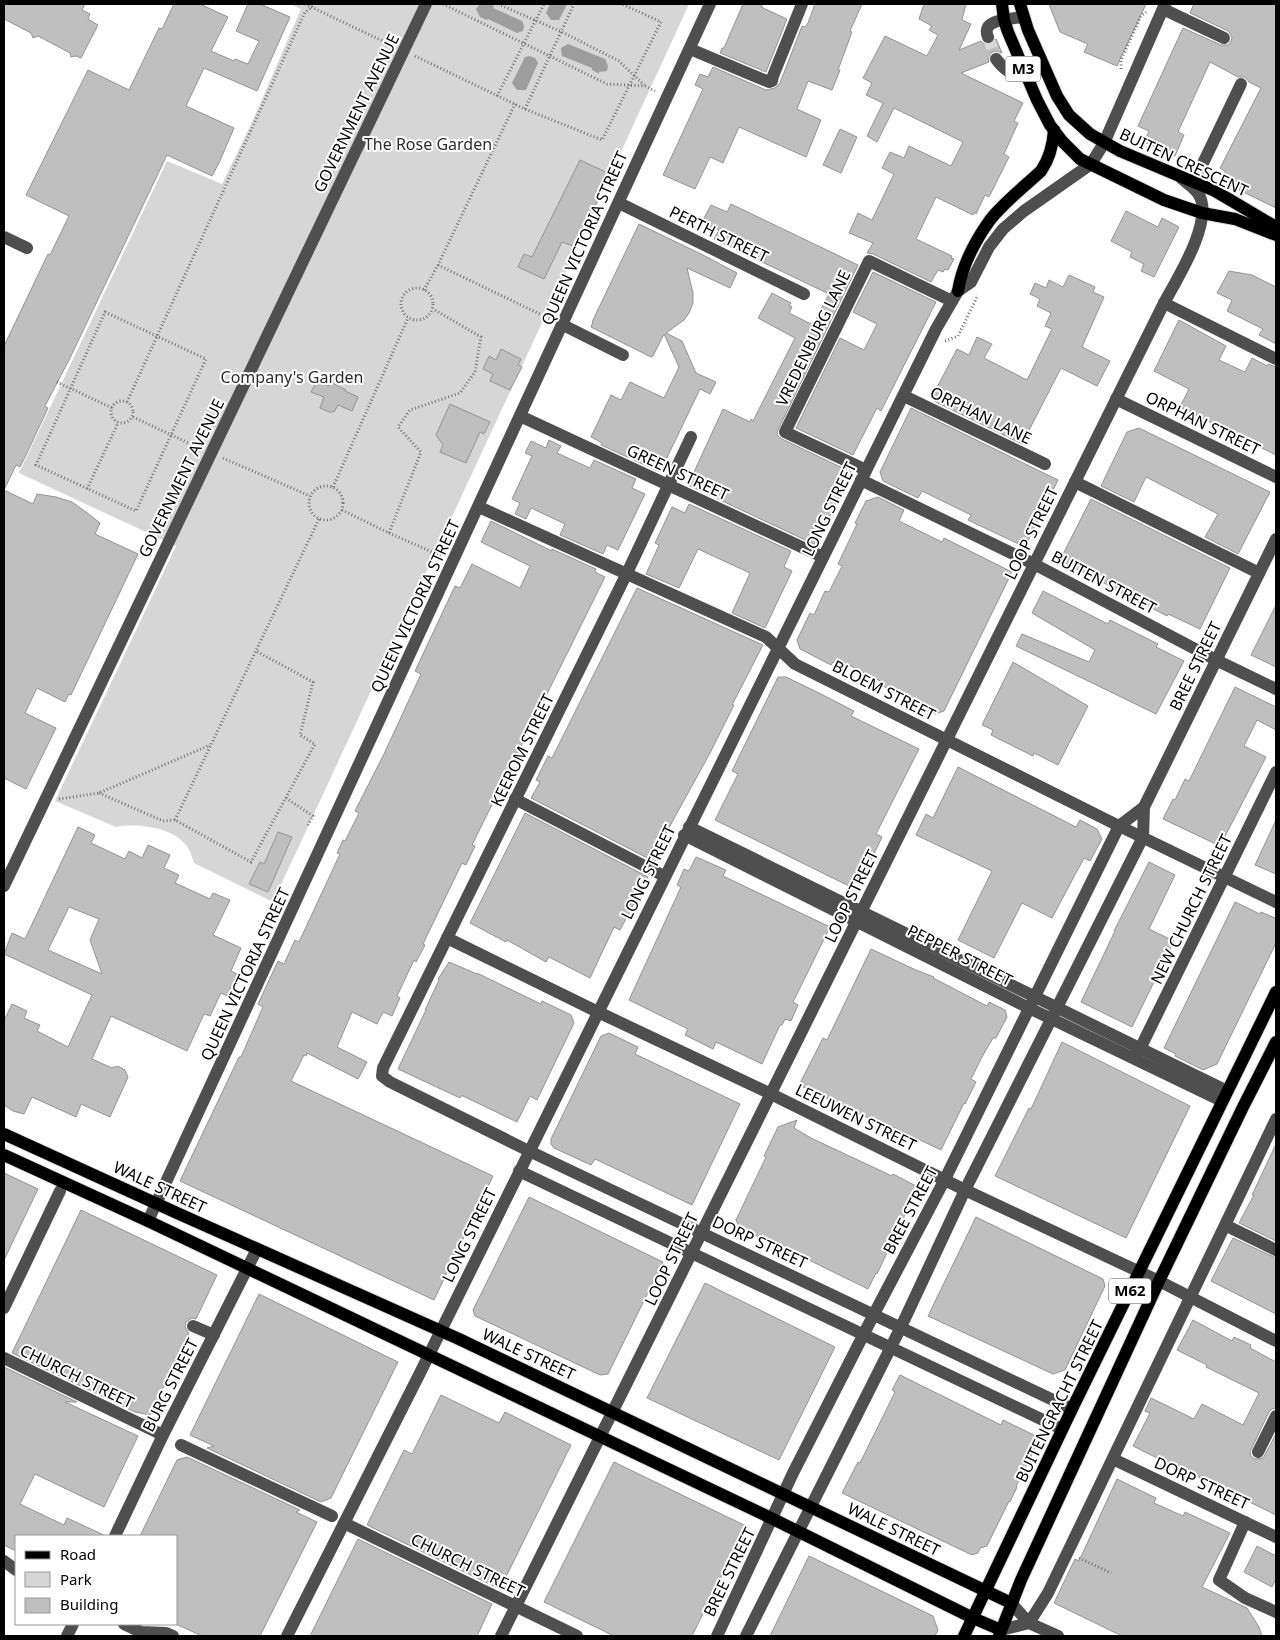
<svg xmlns="http://www.w3.org/2000/svg" width="1280" height="1640" font-family="'Noto Sans',sans-serif">
<rect width="100%" height="100%" fill="#fff"/>
<path fill="#d6d6d6" d="M290,4H689L593,213L273,902L194,863C192,858 191,852 188,848C175,827 137,823 116,827L55,801L176,546L19,473L167,161L222,184L253,120L301,9Z"/>
<g fill="#9d9d9d">
<path d="M480,4H489L494,6L493,8L522,21L524,26L523,31L517,33L488,19L487,20L480,17L476,9Z"/>
<path d="M550,4H567L559,20H551L546,13Z"/>
<path d="M568,44L605,59L608,66L607,71L599,72V74L592,70V68L562,56L561,48Z"/>
<path d="M529,56L535,58L538,63L526,90H517L512,83L525,57Z"/>
</g>
<g fill="#bfbfbf" stroke="#939393" fill-rule="evenodd">
<path d="M4,4H85L82,10L90,14L88,19L98,25L81,58L76,56L71,57L70,53L38,36L33,38L31,33L4,19Z"/>
<path d="M174,4H200L228,17L211,51L234,61L235,59L248,64L259,41L236,31L248,4H260L290,17L257,91L204,68L186,106L234,128L219,163L212,176L167,155L70,358L45,406L48,408L27,453L20,467L16,465L4,490L33,504L37,494L56,497L72,502L86,512L100,523L95,534L138,554L71,695L69,694L65,702L37,688L25,713L56,728L26,789L4,778V346L48,254L50,255L69,216L26,195L88,70L129,90L159,28L162,29Z"/>
<path d="M743,4H763L761,7L787,19L766,72L720,53L722,48H724Z"/>
<path d="M815,4H862L850,31L852,32L838,70H840L832,90L808,81L797,109L821,120L806,157L739,127L723,163L710,157L695,189L663,175L703,89L695,85L700,74L708,77L713,67L766,90L775,88L780,83L802,26L805,27L808,23Z"/>
<path d="M924,4H966L962,20L971,24L959,50L981,41L985,45H990L996,39L1002,53L995,51L991,53L988,57L989,62L961,73L1023,103L1014,121L1018,123L1004,154L1009,157L989,197L985,195L976,214L974,212L973,215L936,197L916,239L952,256L951,258L954,259L948,270L945,269L943,272L938,270L931,282L873,254L867,253L873,243L849,233L858,213L872,220L894,174L882,168L890,152L904,158L909,146L951,166L963,142L894,108L877,142L867,136L883,103L866,95L872,83L863,78L885,36L927,56L938,35L929,30L932,26L919,19Z"/>
<path d="M1049,4H1146L1117,66L1084,52L1088,44L1060,32Z"/>
<path d="M1194,4H1276V208L1237,189V184L1226,179L1225,171L1220,168L1261,88L1249,82L1245,77H1238L1210,62L1178,132L1184,135L1175,156L1144,142L1149,131L1138,126L1183,28L1221,45H1228L1231,41L1232,37L1228,31L1190,13Z"/>
<path d="M840,129L857,137L841,173L823,165Z"/>
<path d="M580,160L610,174L576,247L562,242L544,279L518,267L524,254L532,257Z"/>
<path d="M731,204L858,265L777,432L778,436L782,439L851,472L816,545L688,485L723,409L750,422L751,419L753,421L795,338L758,318L772,293L791,303L789,306L792,307L789,313L813,325L829,294L714,239L719,230L702,222L711,205L727,212Z"/>
<path d="M1126,211L1158,227L1162,218L1179,227L1154,277L1141,271L1144,264L1130,257L1132,252L1111,241Z"/>
<path d="M639,224L703,255L737,273L730,288L687,268L693,293V303L689,313L684,320L666,333L682,341L696,373L716,382L710,394L700,389L660,472L601,445L602,443L591,437L611,395L621,400L630,382L664,398L679,367L664,334L653,356L651,357L591,327L593,322H592Z"/>
<path d="M1229,271L1252,275L1276,287V344L1259,335L1263,329L1227,311L1232,300L1217,293Z"/>
<path d="M873,272L936,302L881,411L877,408L853,455L796,428L840,338L864,350L877,324L853,312Z"/>
<path d="M1069,275L1095,287L1093,292L1104,297L1082,347L1110,361L1097,386L1061,368L1022,444L934,401L932,397L957,349L969,355L977,337L992,344L984,358L1027,380L1052,329L1045,326L1051,313L1037,306L1040,299L1030,294L1035,283L1046,288L1049,280L1063,287Z"/>
<path d="M1179,320L1226,346L1219,360L1245,372L1252,358L1267,366L1268,364L1276,367V455L1180,407L1189,389L1154,371Z"/>
<path d="M501,349L521,359L518,365L522,367L510,390L490,381L493,374L483,369L489,356L496,360Z"/>
<path d="M317,381L329,386L330,382L346,390L345,391L358,397L352,411L338,405L334,412H329L320,408L324,397L311,392Z"/>
<path d="M450,404L490,422L484,434L480,432L466,463L440,452L443,445L436,435Z"/>
<path d="M911,408L1058,480L1025,547L968,520L971,515L922,491L918,498L883,481L880,472Z"/>
<path d="M1139,428L1270,492L1238,554L1205,537L1218,514L1146,477L1134,502L1101,486L1127,432Z"/>
<path d="M549,440L561,446L557,453L590,468L594,460L636,479L632,488L645,494L618,550L607,545L603,554L560,535L565,524L531,508L526,519L515,514L520,503L512,499L532,456L525,453L531,441L546,448Z"/>
<path d="M878,497L904,510L899,521L942,542L944,538L1012,572L944,711L935,714L905,699L906,697L883,686L884,683L847,664L843,663L841,667L833,662L831,665L800,649L797,640L810,613L814,615L825,591L829,592L842,566L838,564L857,524L855,523L866,501Z"/>
<path d="M1091,499L1230,568L1200,629L1168,614L1167,616L1060,560Z"/>
<path d="M689,504L791,551L784,567L792,571L765,628L732,613L750,573L698,549L679,588L646,574L659,545L655,543L672,507L685,513Z"/>
<path d="M491,521L552,551V549L596,569L595,572L605,577L472,845L475,846L466,865L462,863L423,944L425,945L416,962L414,960L397,996L400,998L392,1016L383,1012L377,1024L352,1012L337,1047L367,1062L358,1079L307,1053L306,1056L304,1055L291,1081L493,1176L434,1300L180,1181L239,1057H241L263,1007L258,1004L278,961L284,964L295,940L299,942L340,854L337,853L343,840L345,841L359,813L355,811L384,754L421,674L415,671L455,586L460,588L472,564L520,588L530,566L481,542Z"/>
<path d="M637,588L763,645L732,705H734L710,753L665,835L668,837L655,862L531,798L540,782L536,780L548,756L552,758Z"/>
<path d="M1043,591L1108,624L1110,620L1158,644L1156,647L1184,661L1156,714L1016,646L1022,634L1089,662L1095,650L1032,613Z"/>
<path d="M1276,605V667L1251,655Z"/>
<path d="M1013,662L1088,706L1058,765L1034,753L1033,756L991,735L993,730L982,725Z"/>
<path d="M778,677H786L817,692L854,711L851,716L919,749L876,834L882,837L865,873L859,870L851,887L715,820L738,774L732,771Z"/>
<path d="M1235,687L1276,707V730L1257,720L1244,746L1266,757L1220,846L1163,819L1173,799L1175,800L1185,779L1189,781Z"/>
<path d="M958,767L1076,827L1080,820L1097,829L1102,839L1090,861L1084,858L1052,918L1022,903L994,958L958,940L992,871L916,835L926,814L933,818Z"/>
<path d="M525,813L648,877L620,930L614,927L590,978L549,957L546,962L507,940L506,942L470,923Z"/>
<path d="M1276,820V874L1255,865Z"/>
<path d="M78,827L95,835L91,843L125,859L129,851L142,858L148,845L170,855L164,868L179,875L175,883L210,899L213,893L230,900L213,935L241,948L231,971L237,974L227,996L221,993L210,1016L204,1014L187,1051L111,1016L92,1059L112,1068L118,1066L125,1070L128,1077L110,1117L81,1104L76,1117L32,1097L24,1114L13,1111L4,1105V1021L12,1004L27,1011L24,1018L40,1025L37,1031L68,1047L92,995L4,954L12,933L25,939ZM69,907L99,919L90,940L102,974L48,950Z"/>
<path d="M278,832L292,837L268,892L249,884L260,862L264,864Z"/>
<path d="M696,857L726,870L723,876L830,927L793,1002L798,1005L791,1021L785,1019L782,1025H780L762,1064L716,1042L713,1049L685,1035L688,1029L629,1000L681,887L677,885L684,869L689,871Z"/>
<path d="M1149,862L1175,875L1149,929L1174,941L1132,1027L1081,1002L1115,931H1114Z"/>
<path d="M1235,902L1260,914L1261,912L1275,918L1276,923V943L1217,1064L1203,1070L1175,1056L1176,1054L1164,1048Z"/>
<path d="M871,949L916,970L934,977L933,978L939,981L987,1006L989,1002L1005,1010L1007,1017L996,1038H993L982,1057L971,1079L976,1082L965,1104L964,1103L941,1150L893,1127L892,1129L799,1085L823,1038L827,1040Z"/>
<path d="M449,962L477,974V973L541,1004L542,1001L571,1015L574,1023L537,1100L530,1096L517,1122L463,1096H461L460,1098L398,1069L426,1010H425L439,980L438,979Z"/>
<path d="M609,1033L638,1047L635,1054L740,1104L692,1205L595,1159L591,1165L554,1148L551,1144V1139L601,1036Z"/>
<path d="M1062,1042L1190,1106L1126,1238L995,1176L1029,1108L1031,1109Z"/>
<path d="M797,1120L794,1128L811,1138L892,1176L893,1174L918,1187L877,1274L876,1273L868,1289L770,1241L769,1242L739,1227L736,1220L766,1157L764,1156L778,1127Z"/>
<path d="M1276,1144V1241L1239,1223L1254,1195H1252Z"/>
<path d="M4,1173L38,1189L4,1260Z"/>
<path d="M529,1197L663,1262L608,1374L600,1375L475,1316L473,1310Z"/>
<path d="M81,1210L217,1275L196,1319L192,1318L186,1322L185,1327L189,1333L150,1415L135,1412L12,1353Z"/>
<path d="M976,1217L1103,1279L1105,1286L1065,1370L1053,1374L928,1316Z"/>
<path d="M1233,1238L1276,1258V1314L1211,1281Z"/>
<path d="M705,1283L835,1347L779,1460L647,1398Z"/>
<path d="M259,1294L398,1362L331,1498L321,1502L207,1448L214,1446L190,1435Z"/>
<path d="M1193,1320L1232,1341L1234,1337L1251,1345L1250,1348L1276,1362V1408L1272,1409L1269,1412L1250,1452L1251,1456L1255,1459L1263,1458L1276,1434V1515L1174,1465L1173,1466L1133,1446L1150,1413L1145,1411L1151,1398L1194,1419L1202,1404L1243,1425L1259,1393L1206,1367L1207,1365L1177,1350Z"/>
<path d="M4,1367L77,1402H65L138,1436L104,1507L35,1474L20,1504L64,1525L67,1518L106,1536H16V1551L4,1545Z"/>
<path d="M900,1375L1001,1425L1003,1420L1036,1436L1038,1443L1016,1486L1017,1487L1010,1502L1009,1501L987,1546L980,1548L978,1553L972,1555L842,1493L858,1462L860,1463L895,1392L892,1390Z"/>
<path d="M441,1395L499,1423L505,1412L571,1445L500,1589L367,1525L404,1450L412,1454Z"/>
<path d="M187,1457L300,1510L296,1512L317,1522L260,1636H202L176,1624V1536H140L177,1460Z"/>
<path d="M614,1462L746,1526L692,1636H614L544,1602Z"/>
<path d="M1117,1479L1156,1498L1154,1503L1183,1516L1185,1512L1230,1533L1202,1587L1247,1608L1259,1627L1262,1636H1122L1054,1603L1075,1559L1079,1561Z"/>
<path d="M358,1539L492,1604L477,1636H310Z"/>
<path d="M1257,1546L1276,1556V1579L1272,1587L1244,1572Z"/>
<path d="M809,1556L933,1616L938,1630L935,1636H770Z"/>
</g>
<g fill="none" stroke-linecap="round" stroke-linejoin="round">
<path stroke="#d9d9d9" stroke-width="12" stroke-dasharray="12 6" stroke-linecap="butt" d="M988,37L996,59"/>
<g stroke="#dbdbdb" stroke-width="14">
<g id="major">
<path d="M1002,4L1004,20L1008,32L1037,100L1050,125L1062,141L1080,159L1164,200L1202,213L1235,219L1276,235"/>
<path d="M1020,4L1028,30L1057,96L1069,115L1090,134L1120,151L1215,191L1276,227"/>
<path d="M958,291C962,266 975,241 990,220C1003,203 1025,186 1041,171C1050,158 1053,145 1054,130"/>
<path d="M4,1134L177,1213L459,1339L1011,1603"/>
<path d="M4,1155L148,1221L773,1519L973,1618L1001,1630"/>
<path d="M964,1636L1072,1409L1276,992"/>
<path d="M999,1636L1021,1580L1159,1281L1243,1107L1276,1042"/>
</g>
</g>
<g stroke="#717171" stroke-width="3" stroke-dasharray="1 2.5" stroke-linecap="butt">
<path d="M305,4L391,45"/>
<path d="M443,4L607,84L645,86L655,91"/>
<path d="M498,4L562,32L619,61L644,85"/>
<path d="M415,56L525,109L602,140L661,22L622,4"/>
<path d="M1121,69V60L1141,16L1146,12"/>
<path d="M497,96L544,4"/>
<path d="M525,109L574,4"/>
<path d="M438,265L550,319"/>
<circle cx="417" cy="304" r="16"/>
<path d="M424,290L438,265L515,104"/>
<path d="M105,312L206,359L136,511L36,465Z"/>
<path d="M945,341L958,336L978,295"/>
<path d="M57,382L112,408"/>
<circle cx="122" cy="412" r="11"/>
<path d="M127,402L305,12L312,7L313,4"/>
<path d="M133,417L199,448"/>
<path d="M223,458L310,496"/>
<circle cx="326" cy="503" r="17"/>
<path d="M333,487L408,318"/>
<path d="M87,489L118,423"/>
<path d="M342,510L389,533L421,452L398,427L410,410L460,393L475,372L481,337L433,309"/>
<path d="M389,533L441,556"/>
<path d="M99,793L163,821L175,820L251,862L315,744L300,735L313,682L256,651"/>
<path d="M286,798L313,816L308,825"/>
<path d="M59,799L99,793L210,745"/>
<path d="M175,820L319,519"/>
<path d="M1079,1558L1111,1573"/>
</g>
<g stroke="#4f4f4f" stroke-width="12">
<path d="M1163,9L1224,38"/>
<path d="M988,37C980,19 1011,19 1023,17"/>
<path d="M690,49L769,82L772,81L773,76L802,4"/>
<path d="M996,59C1012,80 1020,76 1043,66"/>
<path d="M1194,182L1241,84"/>
<path d="M619,203L804,294"/>
<path d="M4,237L27,248"/>
<path d="M1164,303L1276,359"/>
<path d="M563,325L623,355"/>
<path d="M904,396L1045,464"/>
<path d="M1116,399L1276,477"/>
<path d="M520,416L823,557"/>
<path d="M691,437L627,573L383,1068L382,1076L390,1082L529,1151L1072,1409"/>
<path d="M866,470L785,432L869,261L952,301"/>
<path d="M861,480L1034,564L1216,660L1276,689"/>
<path d="M1075,482L1259,573"/>
<path d="M479,507L766,637L795,664L1119,826L1276,902"/>
<path d="M515,799L664,876"/>
<path d="M689,827L1227,1091"/>
<path d="M684,835L1029,1008L1222,1101"/>
<path d="M4,886L426,4"/>
<path d="M447,938L598,1012L771,1094L965,1190L1159,1281L1276,1341"/>
<path d="M1136,1057L1276,772"/>
<path d="M519,1171L1062,1429"/>
<path d="M148,1221L710,4"/>
<path d="M1229,1227L1276,1250"/>
<path d="M4,1308L60,1191"/>
<path d="M193,1326L214,1335"/>
<path d="M4,1358L163,1435"/>
<path d="M181,1445L332,1516"/>
<path d="M1258,1452L1276,1416"/>
<path d="M1113,1459L1276,1537"/>
<path d="M1245,1522L1219,1580L1245,1598L1276,1612"/>
<path d="M344,1523L577,1636"/>
<path d="M115,1536L163,1435L257,1249"/>
<path d="M4,1561L16,1570"/>
<path d="M1011,1603L1029,1623L1058,1636"/>
<path d="M1029,1623L1048,1593L1276,1119"/>
<path d="M124,1624L141,1632L166,1633L173,1636"/>
<path d="M1001,1630L1029,1623"/>
<path d="M67,1636L73,1624"/>
<path d="M287,1636L420,1373L936,329L958,291L971,282L989,247L1003,229L1024,211L1091,164L1104,143L1165,4"/>
<path d="M501,1636L1164,303C1177,279 1214,221 1199,195C1195,188 1188,184 1182,179"/>
<path d="M717,1636L793,1473L874,1314L945,1179L1119,826L1144,807"/>
<path d="M746,1636L901,1327L965,1190L1143,837L1144,807L1276,539"/>
</g>
<use href="#major" stroke="#000" stroke-width="12"/>
</g>
<g text-anchor="middle" stroke-width="4" stroke-linejoin="round" paint-order="stroke">
<g fill="#fff" stroke="#4c4c4c" stroke-width="1">
<rect x="1005.5" y="56.5" width="35" height="25" rx="4"/>
<rect x="1109" y="1278.5" width="42" height="25" rx="4"/>
</g>
<g font-size="15" font-weight="bold" fill="#000">
<text x="1023" y="74">M3</text>
<text x="1130" y="1296">M62</text>
</g>
<g font-size="16" fill="#000" stroke="#fff">
<text transform="translate(356 113) rotate(-64)" y="6">GOVERNMENT AVENUE</text>
<text transform="translate(1184 162) rotate(25)" y="6">BUITEN CRESCENT</text>
<text transform="translate(719 234) rotate(26)" y="6">PERTH STREET</text>
<text transform="translate(584 238) rotate(-66)" y="6">QUEEN VICTORIA STREET</text>
<text transform="translate(813 338) rotate(-64)" y="6">VREDENBURG LANE</text>
<text transform="translate(981 415) rotate(26)" y="6">ORPHAN LANE</text>
<text transform="translate(1203 423) rotate(26)" y="6">ORPHAN STREET</text>
<text transform="translate(678 472) rotate(25)" y="6">GREEN STREET</text>
<text transform="translate(181 478) rotate(-64)" y="6">GOVERNMENT AVENUE</text>
<text transform="translate(829 509) rotate(-64)" y="6">LONG STREET</text>
<text transform="translate(1031 533) rotate(-64)" y="6">LOOP STREET</text>
<text transform="translate(1104 582) rotate(28)" y="6">BUITEN STREET</text>
<text transform="translate(415 606) rotate(-65)" y="6">QUEEN VICTORIA STREET</text>
<text transform="translate(1195 666) rotate(-64)" y="6">BREE STREET</text>
<text transform="translate(884 690) rotate(27)" y="6">BLOEM STREET</text>
<text transform="translate(522 750) rotate(-64)" y="6">KEEROM STREET</text>
<text transform="translate(648 872) rotate(-64)" y="6">LONG STREET</text>
<text transform="translate(851 896) rotate(-64)" y="6">LOOP STREET</text>
<text transform="translate(1191 909) rotate(-64)" y="6">NEW CHURCH STREET</text>
<text transform="translate(960 955) rotate(27)" y="6">PEPPER STREET</text>
<text transform="translate(245 974) rotate(-65)" y="6">QUEEN VICTORIA STREET</text>
<text transform="translate(856 1117) rotate(26)" y="6">LEEUWEN STREET</text>
<text transform="translate(160 1187) rotate(25)" y="6">WALE STREET</text>
<text transform="translate(910 1210) rotate(-62)" y="6">BREE STREET</text>
<text transform="translate(469 1235) rotate(-64)" y="6">LONG STREET</text>
<text transform="translate(760 1242) rotate(25)" y="6">DORP STREET</text>
<text transform="translate(671 1259) rotate(-64)" y="6">LOOP STREET</text>
<text transform="translate(529 1354) rotate(25)" y="6">WALE STREET</text>
<text transform="translate(77 1376) rotate(26)" y="6">CHURCH STREET</text>
<text transform="translate(170 1385) rotate(-63)" y="6">BURG STREET</text>
<text transform="translate(1059 1401) rotate(-64)" y="6">BUITENGRACHT STREET</text>
<text transform="translate(1202 1483) rotate(25)" y="6">DORP STREET</text>
<text transform="translate(894 1529) rotate(26)" y="6">WALE STREET</text>
<text transform="translate(468 1565) rotate(26)" y="6">CHURCH STREET</text>
<text transform="translate(729 1572) rotate(-64)" y="6">BREE STREET</text>
</g>
<g font-size="16" fill="#2d2d2d" stroke="#fff">
<text x="428" y="150">The Rose Garden</text>
<text x="292" y="383">Company's Garden</text>
</g>
</g>
<rect width="1280" height="1640" fill="none" stroke="#000000" stroke-width="10"/>
<rect x="15" y="1535" width="162" height="90" fill="#ffffff" stroke="#999999"/>
<rect x="25" y="1551" width="25" height="8" fill="#000000" stroke="#999999"/>
<text x="60" y="1560" font-size="15" fill="#000000">Road</text>
<rect x="25" y="1572" width="25" height="15" fill="#d6d6d6" stroke="#999999"/>
<text x="60" y="1585" font-size="15" fill="#000000">Park</text>
<rect x="25" y="1598" width="25" height="15" fill="#bfbfbf" stroke="#999999"/>
<text x="60" y="1610" font-size="15" fill="#000000">Building</text>
</svg>
